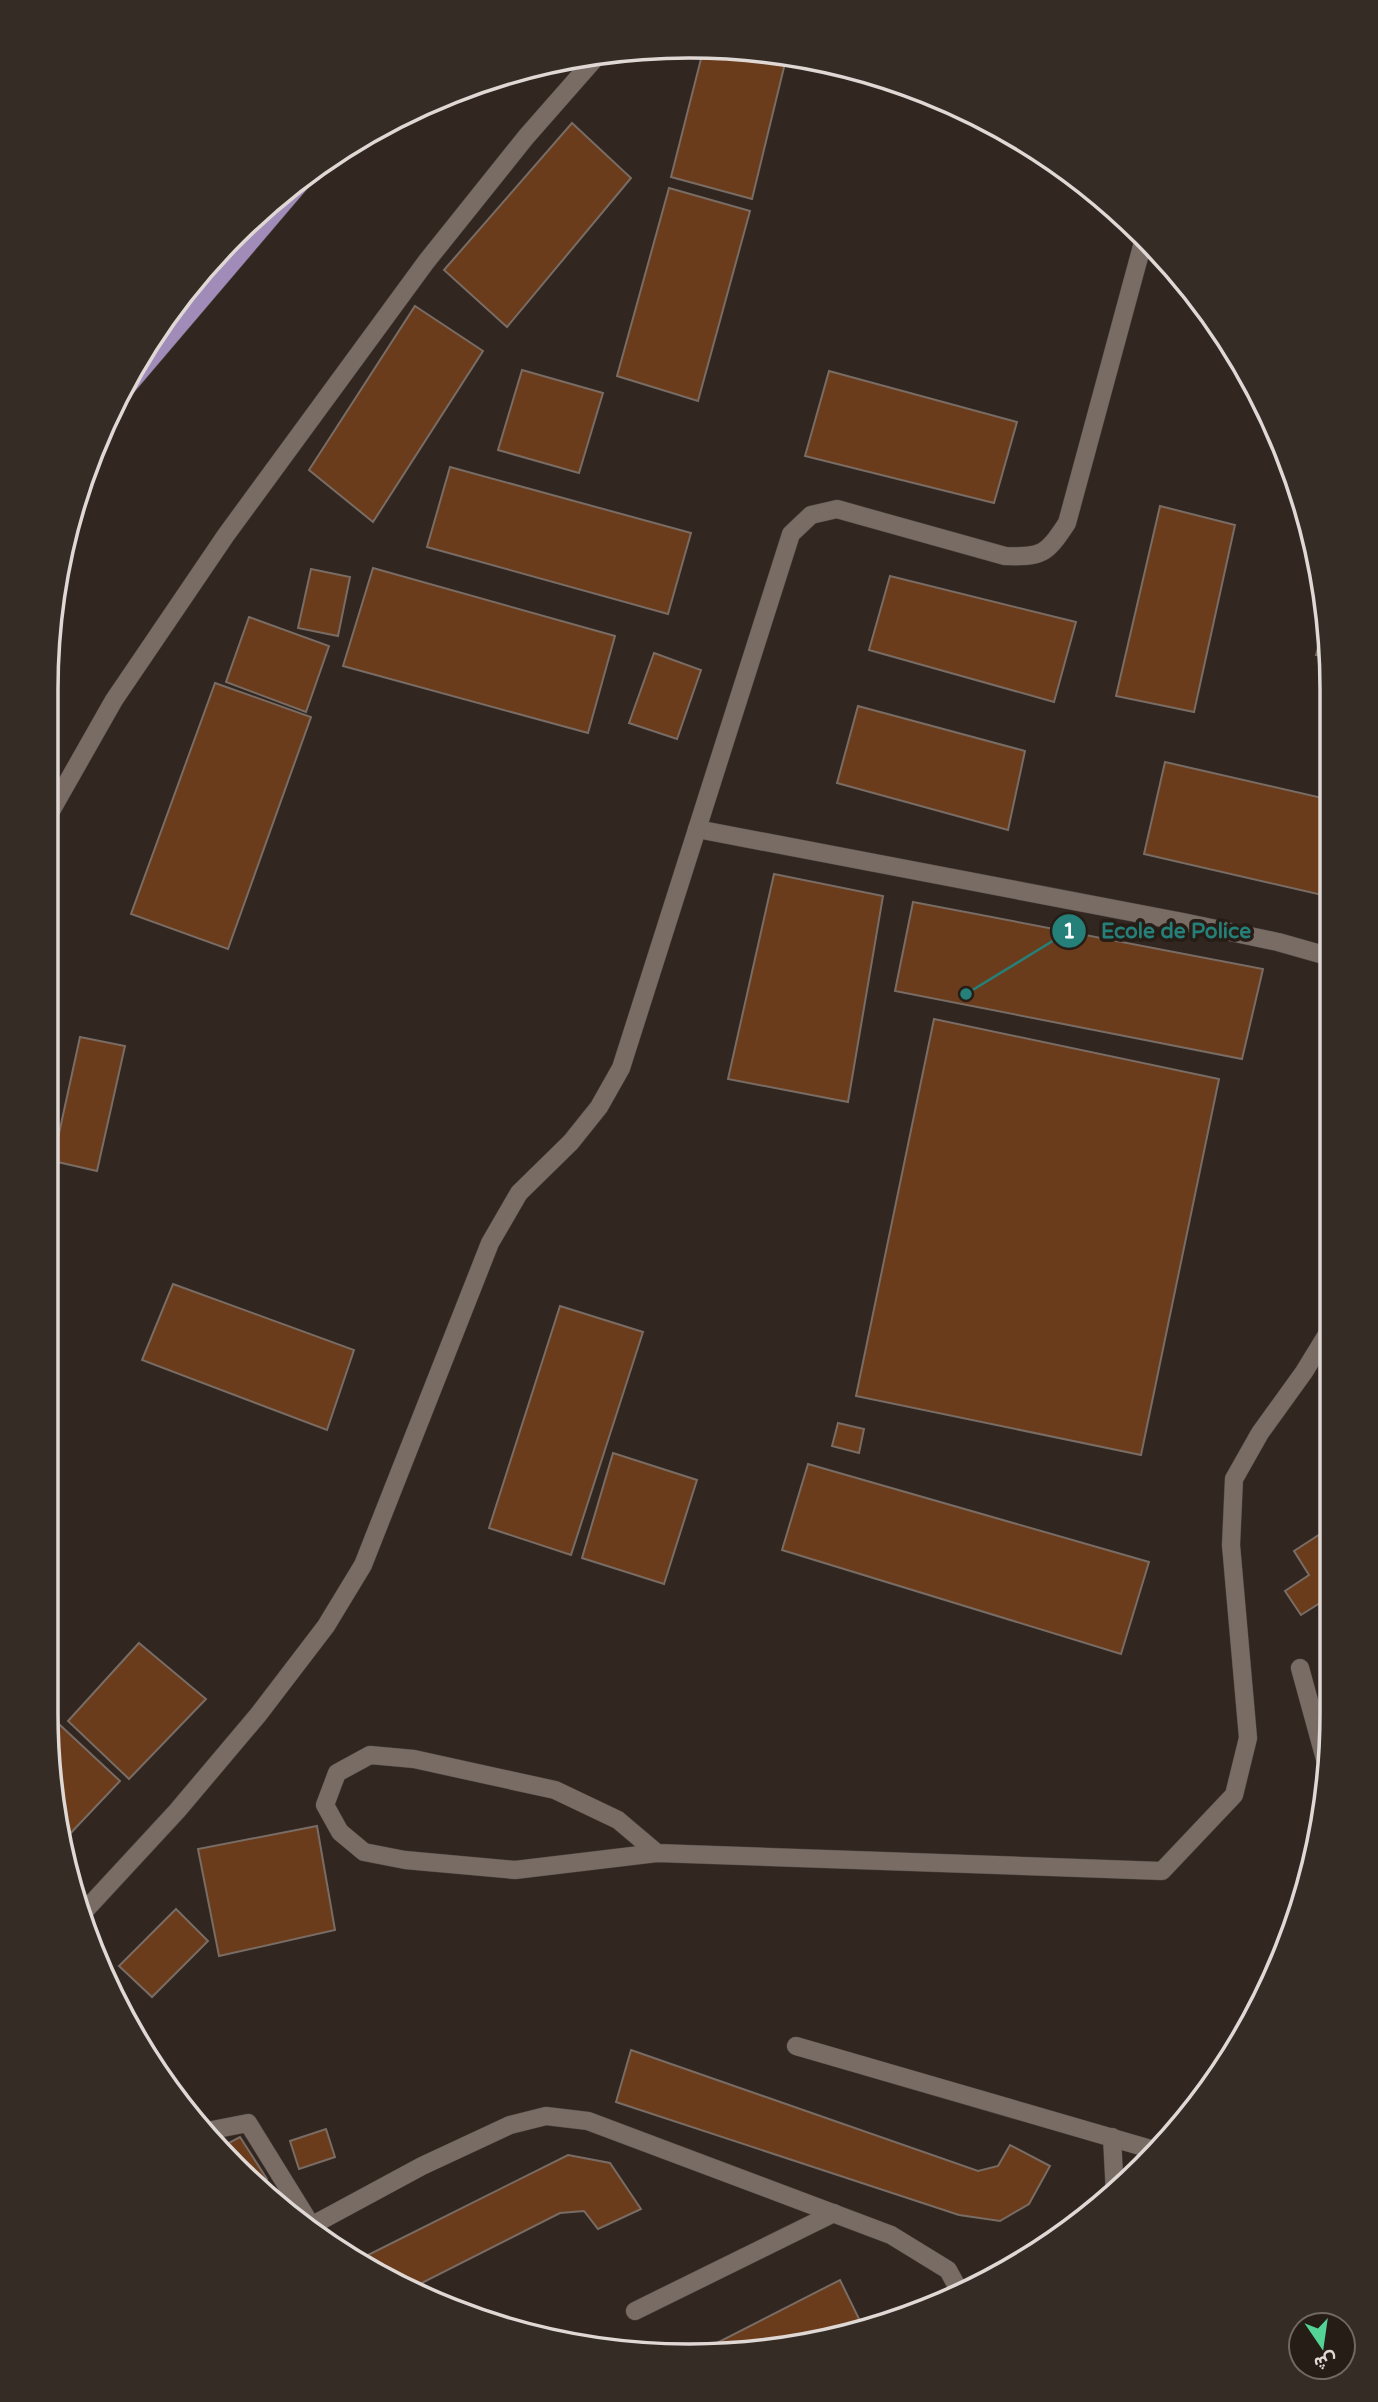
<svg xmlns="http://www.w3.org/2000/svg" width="1378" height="2402" font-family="'Varela Round',Vazirmatn,sans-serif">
<rect width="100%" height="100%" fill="#312620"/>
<g fill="#6b3c1c" stroke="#786c64" stroke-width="2">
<path d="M704,47L787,55L752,199L671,177Z"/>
<path d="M572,123L631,178L507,327L444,270Z"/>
<path d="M669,188L750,211L698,401L617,376Z"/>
<path d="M415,306L483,351L373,522L309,470Z"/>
<path d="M522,370L603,393L579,473L498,450Z"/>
<path d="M829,371L1017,422L994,503L805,456Z"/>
<path d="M450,467L691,533L668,614L427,547Z"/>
<path d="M1160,506L1235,525L1194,712L1116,696Z"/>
<path d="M373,568L615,636L588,733L343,666Z"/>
<path d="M311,569L350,577L338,636L298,628Z"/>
<path d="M890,576L1076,622L1054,702L869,650Z"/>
<path d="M249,617L329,646L306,712L226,682Z"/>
<path d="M1326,619L1331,647V658L1316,655Z"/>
<path d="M654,653L701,670L677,739L629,723Z"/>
<path d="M215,683L311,717L228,949L131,914Z"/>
<path d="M858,706L1025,751L1008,830L837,783Z"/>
<path d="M1165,762L1331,800V897L1144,854Z"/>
<path d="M774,874L883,896L848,1102L728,1079Z"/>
<path d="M913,902L1263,969L1242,1059L895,991Z"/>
<path d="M934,1019L1219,1079L1141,1455L856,1396Z"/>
<path d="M80,1037L125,1046L97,1171L53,1161Z"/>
<path d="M173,1284L354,1350L327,1430L142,1360Z"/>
<path d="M560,1306L643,1332L571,1555L489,1528Z"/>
<path d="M838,1423L864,1429L859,1453L832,1446Z"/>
<path d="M613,1453L697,1480L664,1584L582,1558Z"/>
<path d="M808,1464L1149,1562L1121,1654L782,1550Z"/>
<path d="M1331,1527V1596L1301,1615L1285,1591L1309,1575L1294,1551Z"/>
<path d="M139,1643L206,1699L129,1779L68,1721Z"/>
<path d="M46,1712L120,1781L66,1838L46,1713Z"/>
<path d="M317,1826L335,1930L219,1956L198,1849Z"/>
<path d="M176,1909L208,1941L152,1997L119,1966Z"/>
<path d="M631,2050L978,2171L998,2166L1010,2145L1050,2166L1029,2204L1000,2221L959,2215L616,2102Z"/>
<path d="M326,2129L335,2157L299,2169L290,2141Z"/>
<path d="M240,2137L267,2179L262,2183L223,2146Z"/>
<path d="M568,2155L610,2163L641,2209L598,2229L584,2211L560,2213L416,2286L358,2260Z"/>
<path d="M840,2280L862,2325L731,2355L699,2352Z"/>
</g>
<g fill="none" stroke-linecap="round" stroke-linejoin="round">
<g stroke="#4c433f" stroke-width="19">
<g id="service">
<path d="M47,818L114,700L226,535L426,262L526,137L598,55"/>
<path d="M697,829L1183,922L1278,942L1331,957"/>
<path d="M657,1853L618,1820L555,1790L414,1759L370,1755L337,1773L325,1805L340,1832L364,1852L405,1860L515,1870L657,1853L1162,1871L1234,1795L1248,1738L1231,1545L1234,1479L1260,1433L1304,1372L1331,1328"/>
<path d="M79,1917L177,1811L258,1715L326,1626L363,1565L490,1243L519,1193L571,1142L599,1107L621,1068L791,534L811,515L837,509L1005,556C1042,557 1046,555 1067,523L1145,235"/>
<path d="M796,2046L1154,2150"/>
<path d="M207,2131L248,2123L311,2225"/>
<path d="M635,2311L834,2213"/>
</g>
</g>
<g stroke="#4c433f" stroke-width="19">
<g id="minor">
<path d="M1300,1668L1328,1770"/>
<path d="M1112,2137L1115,2195"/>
<path d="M309,2227L422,2166L510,2125L546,2116L588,2121L891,2235L948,2270L960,2292"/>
</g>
</g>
<g stroke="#4c433f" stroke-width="19">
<path id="primary" d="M125,389L308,174"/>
</g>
<use href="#service" stroke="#786c65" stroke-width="18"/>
<use href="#minor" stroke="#786c65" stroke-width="18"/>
<use href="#primary" stroke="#a08bb9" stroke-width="18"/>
</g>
<path d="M0 0H1378V2402H0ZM689 58H689A631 631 0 0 1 1320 689V1713A631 631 0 0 1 689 2344H689A631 631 0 0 1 58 1713V689A631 631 0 0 1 689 58Z" fill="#362c26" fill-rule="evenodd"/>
<path fill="none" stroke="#dfd8d4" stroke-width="3.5" d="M689 58H689A631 631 0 0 1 1320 689V1713A631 631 0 0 1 689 2344H689A631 631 0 0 1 58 1713V689A631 631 0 0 1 689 58Z"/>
<path fill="none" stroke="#248078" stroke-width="2.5" d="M966 994L1069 931"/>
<g fill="#248078" stroke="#271d17" stroke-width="2.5">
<circle cx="966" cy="994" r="7"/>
<circle cx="1069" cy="931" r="18"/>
</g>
<g font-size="21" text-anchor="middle" font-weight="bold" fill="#fff">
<text x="1069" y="938">1</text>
</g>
<g font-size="21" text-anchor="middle" font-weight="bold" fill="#248078" stroke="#271d17" stroke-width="7" stroke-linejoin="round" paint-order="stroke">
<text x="1176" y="938">Ecole de Police</text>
</g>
<g transform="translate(1322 2346) rotate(167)"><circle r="33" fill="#271d17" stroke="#716863" stroke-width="2"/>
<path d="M0-5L12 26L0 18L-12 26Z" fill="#54d396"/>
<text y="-10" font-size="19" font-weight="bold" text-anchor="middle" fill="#dfd8d4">ش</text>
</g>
</svg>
